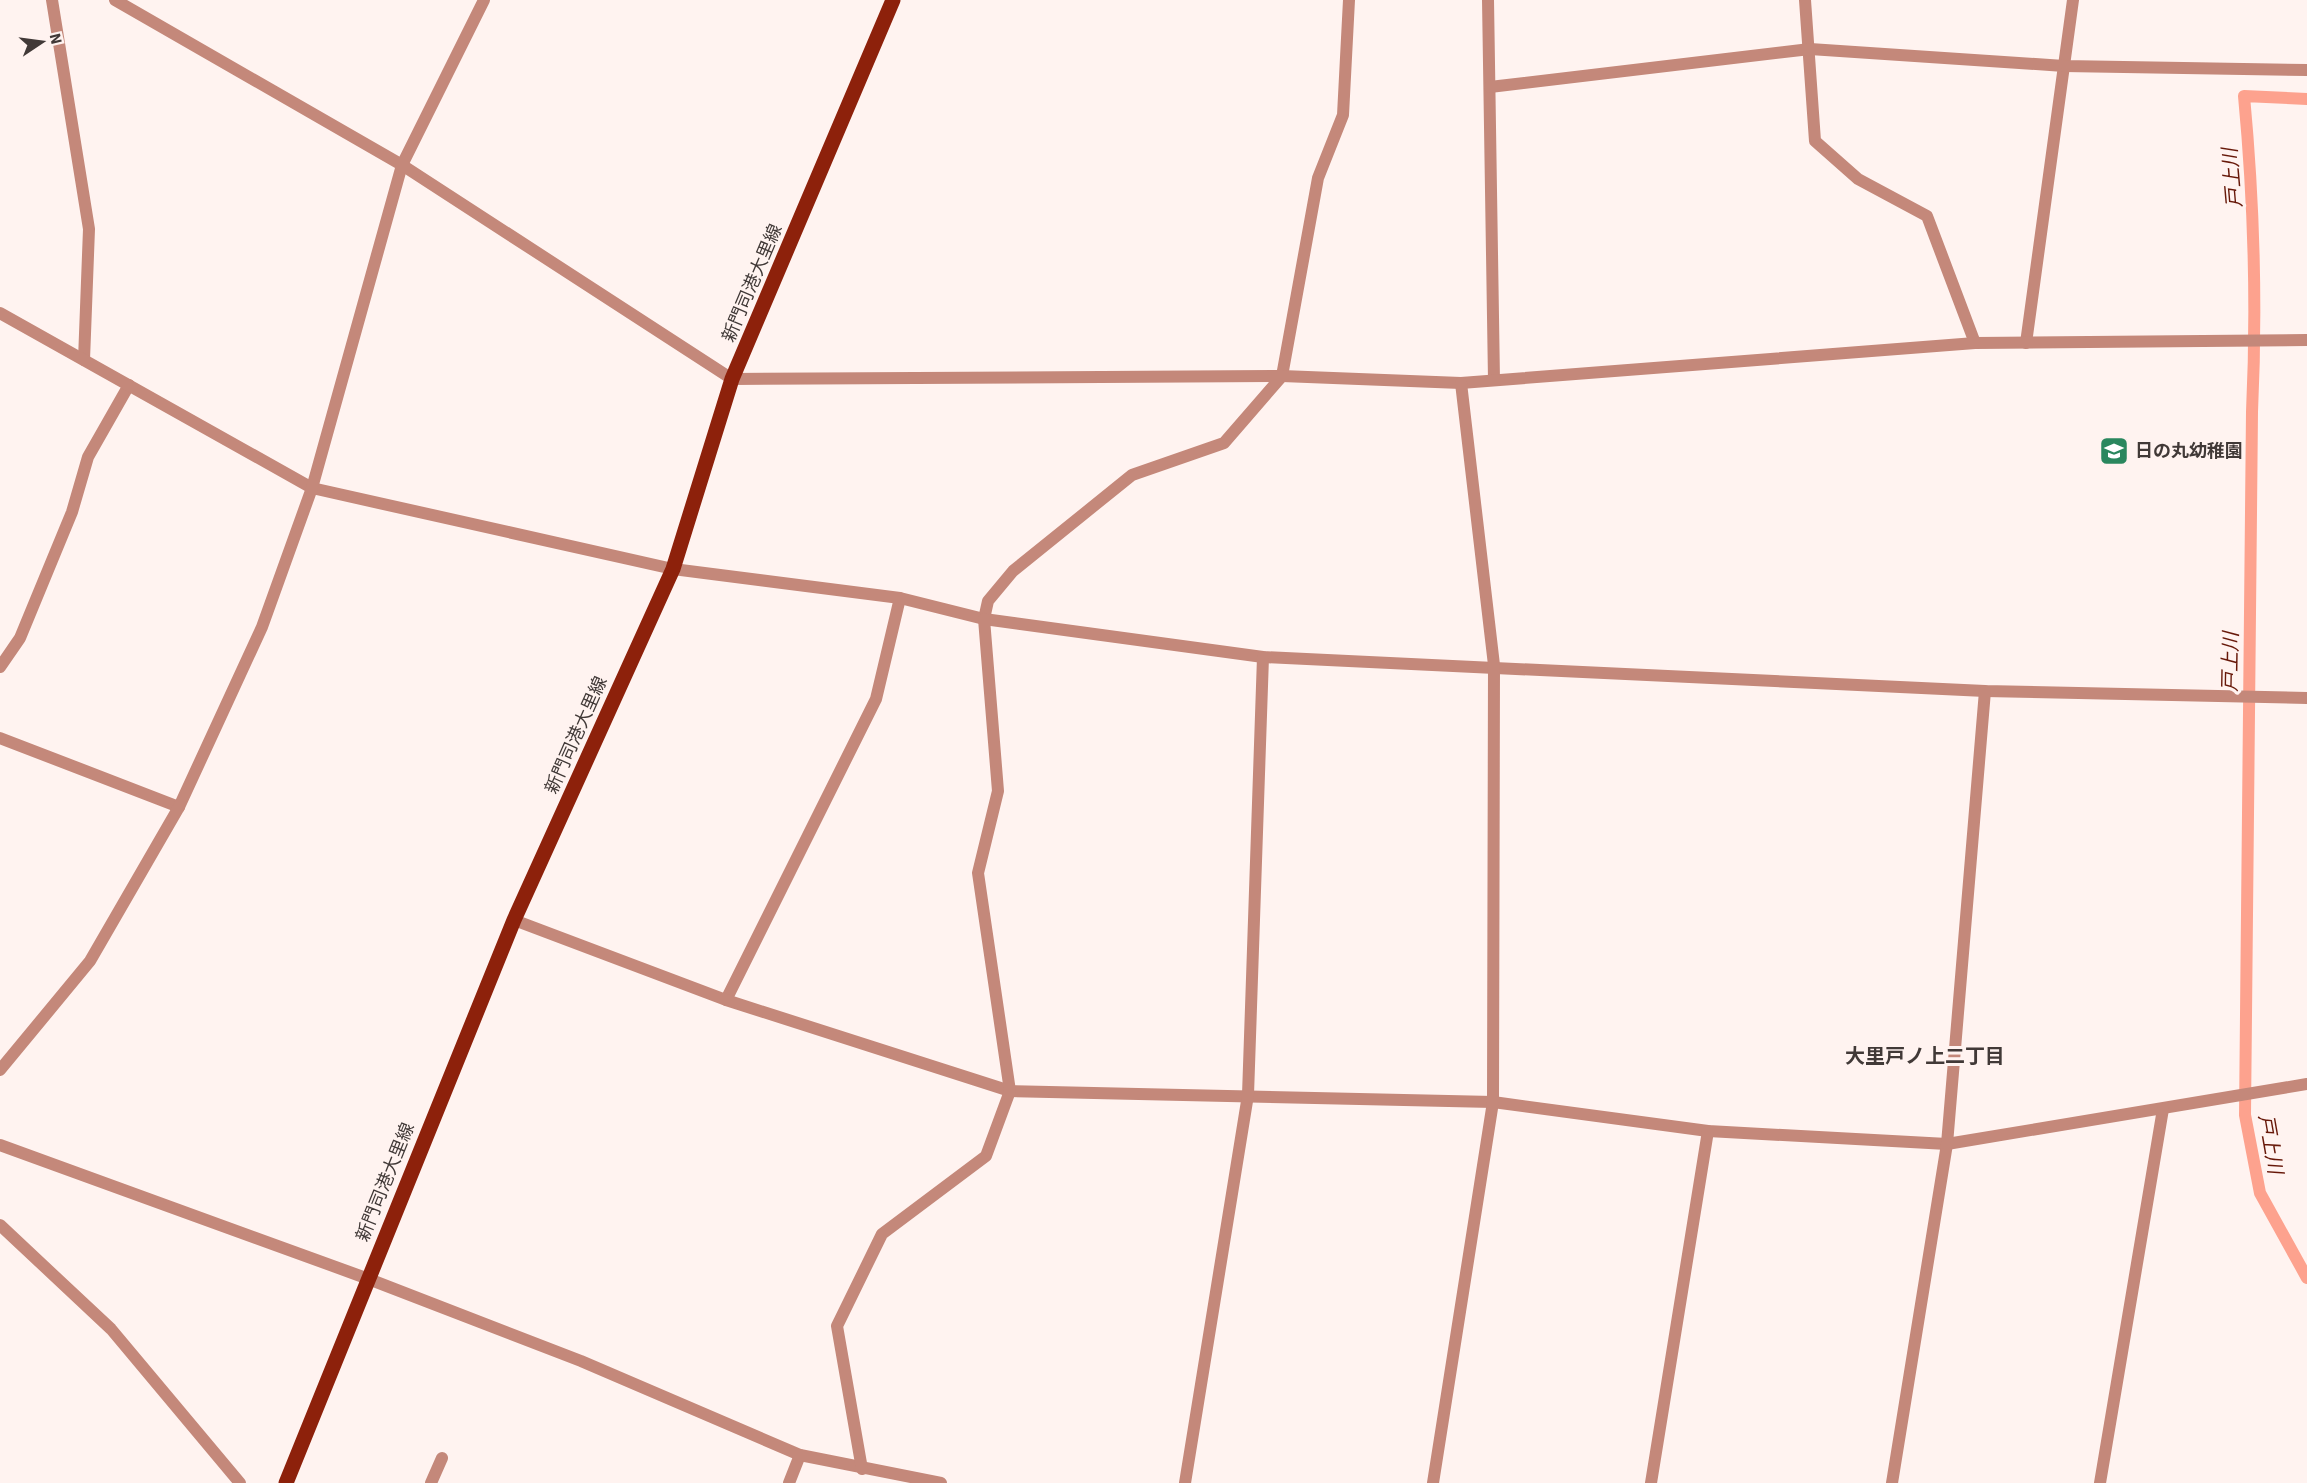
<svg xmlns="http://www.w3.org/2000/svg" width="2307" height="1483" font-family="'Source Sans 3','Noto Sans JP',sans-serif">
<rect width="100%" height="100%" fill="#fff3f0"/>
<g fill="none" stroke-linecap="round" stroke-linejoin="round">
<path stroke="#fda28e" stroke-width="12" d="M2307,99L2244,96C2254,202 2257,306 2252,412L2245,1115L2260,1193L2307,1278"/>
<g stroke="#c4887a" stroke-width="12">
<path d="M52,0L89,229L84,360"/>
<path d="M1805,0L1815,141L1858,179L1927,216L1975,343"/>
<path d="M2026,343L2073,0"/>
<path d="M984,619L988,601L1013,571L1132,475L1224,443L1282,376L1318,178L1343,115L1349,0"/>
<path d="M0,667L20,638L72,512L88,457L129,385"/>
<path d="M0,738L179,807"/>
<path d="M726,1000L876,699L900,598"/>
<path d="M0,1225L111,1329L240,1483"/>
<path d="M431,1483L442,1458"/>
<path d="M789,1483L800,1455"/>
</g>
<g stroke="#c4887a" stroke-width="12">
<path d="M1488,0L1494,380"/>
<path d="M1490,87L1810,49L2064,66L2307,70"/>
<path d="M0,313L312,488L673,569L900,598L984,619L1263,657L1985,691L2307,698"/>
<path d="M514,920L726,1000L1010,1091L1493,1102L1708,1131L1947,1144L2307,1084"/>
<path d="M0,1070L90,961L179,807L262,627L312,488L402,165L484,0"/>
<path d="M0,1145L366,1278L581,1361L800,1455L941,1483"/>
<path d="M862,1469L837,1326L882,1234L986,1156L1010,1091L978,873L998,791L984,619"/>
<path d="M1185,1483L1248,1095L1263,657"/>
<path d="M1651,1483L1708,1131"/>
<path d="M1892,1483L1947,1144L1985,691"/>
<path d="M2100,1483L2163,1109"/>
</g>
<g stroke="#c4887a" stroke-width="12">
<path d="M115,0L402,165L732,379L1282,376L1461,383L1975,343L2307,340"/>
<path d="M1433,1483L1493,1102L1494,665L1461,383"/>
</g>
<path stroke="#8d210b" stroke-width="15" d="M286,1483L514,920L673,569L732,379L893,0"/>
</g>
<defs>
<g id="school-square" transform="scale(1.5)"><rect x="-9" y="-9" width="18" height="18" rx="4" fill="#2a875e" stroke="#fff3f0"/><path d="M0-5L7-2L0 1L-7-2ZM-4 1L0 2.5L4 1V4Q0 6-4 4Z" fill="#fff"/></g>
</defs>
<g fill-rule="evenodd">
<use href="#school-square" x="2114" y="451"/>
</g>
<g text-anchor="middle" stroke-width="6" stroke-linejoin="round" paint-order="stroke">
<g font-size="18" fill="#413937" stroke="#fff3f0">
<text transform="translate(752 283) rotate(-67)" y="6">新門司港大里線</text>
<text transform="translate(576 735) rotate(-66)" y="6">新門司港大里線</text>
<text transform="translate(385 1182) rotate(-68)" y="6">新門司港大里線</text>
</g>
<g font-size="18" font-weight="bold" fill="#413937" stroke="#fff3f0" text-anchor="start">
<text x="2135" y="457">日の丸幼稚園</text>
</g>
<g font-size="20" font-style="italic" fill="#671809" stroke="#fff3f0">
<text transform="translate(2232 178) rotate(-95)" y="7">戸上川</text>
<text transform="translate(2230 662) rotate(-89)" y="7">戸上川</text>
<text transform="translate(2271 1144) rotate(80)" y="7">戸上川</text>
</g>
<g font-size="20" font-weight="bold" fill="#413937" stroke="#fff3f0">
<text x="1925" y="1063">大里戸ノ上二丁目</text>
</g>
</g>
<g transform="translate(42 42) rotate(77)" stroke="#fff3f0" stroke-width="4.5" paint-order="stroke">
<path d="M0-4.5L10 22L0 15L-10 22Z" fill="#413937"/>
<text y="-9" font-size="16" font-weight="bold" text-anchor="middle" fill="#413937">N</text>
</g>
</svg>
